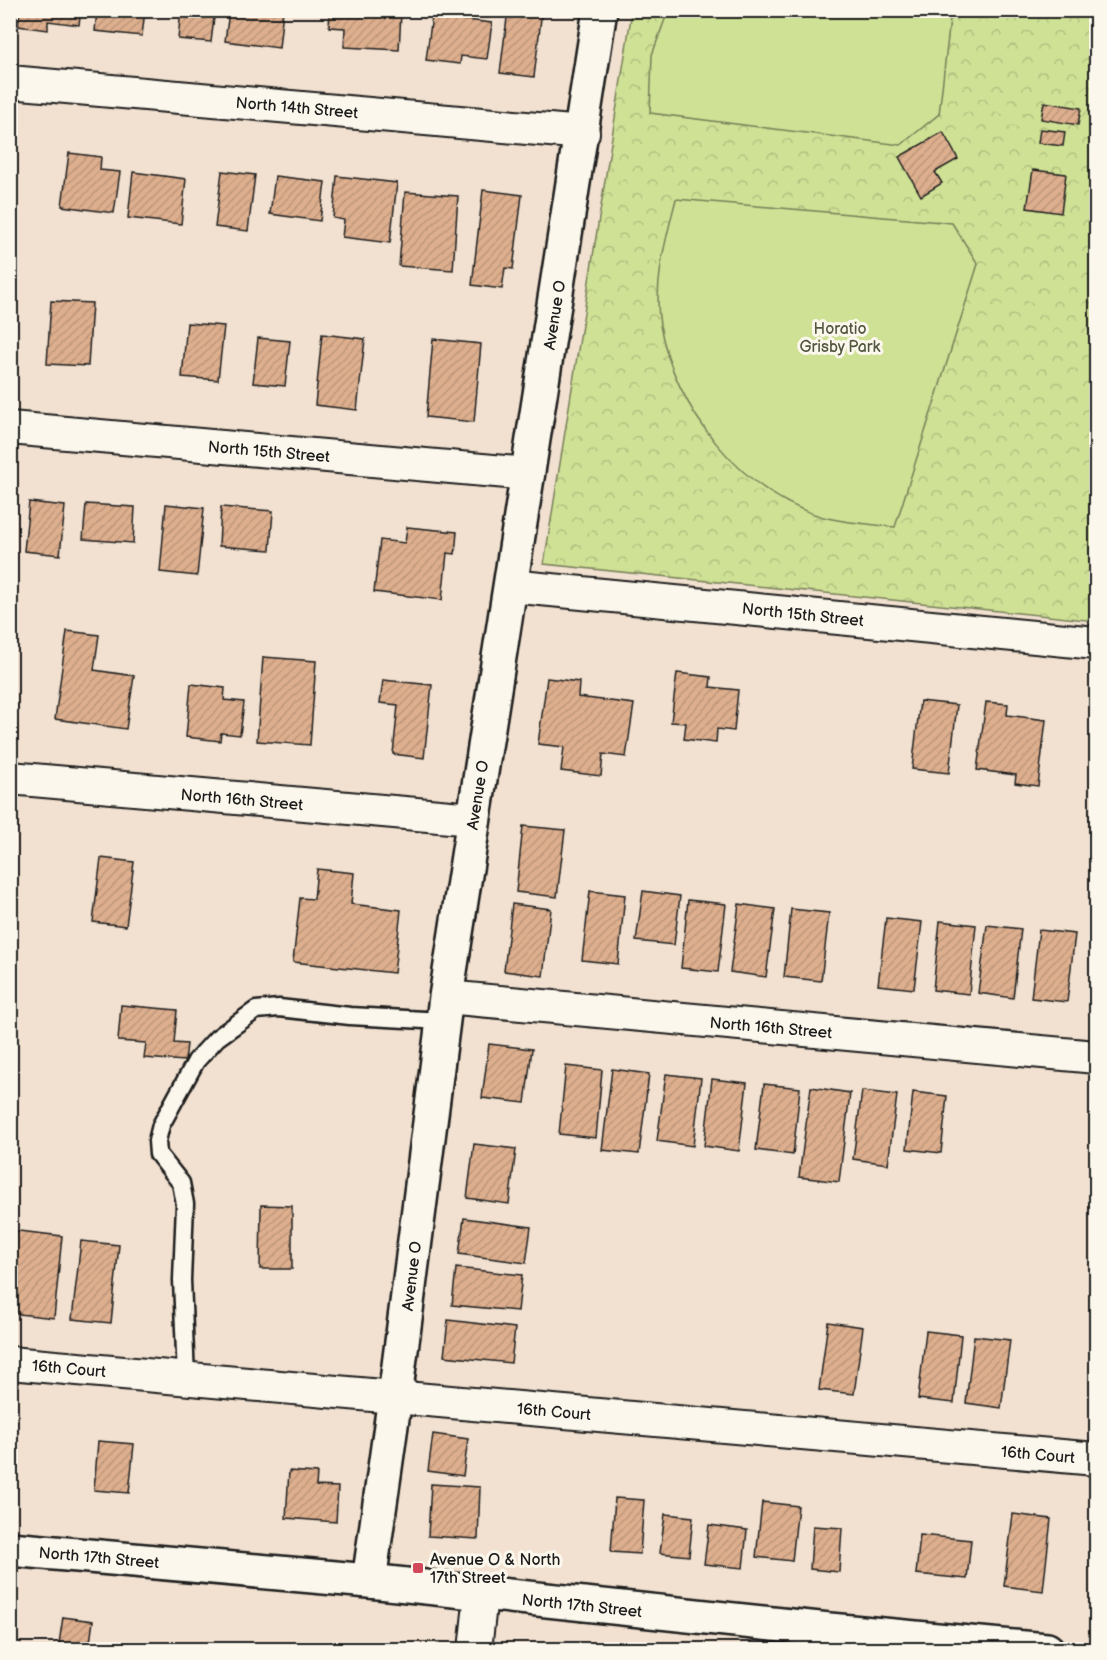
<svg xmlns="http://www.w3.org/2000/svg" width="1107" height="1660" font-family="'Balsamiq Sans',sans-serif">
<defs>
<pattern id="park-crowns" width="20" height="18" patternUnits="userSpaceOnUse" patternTransform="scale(1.5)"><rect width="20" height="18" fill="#cfe195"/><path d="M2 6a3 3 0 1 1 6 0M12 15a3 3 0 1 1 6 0" fill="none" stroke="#b1c080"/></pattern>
<pattern id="building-hatch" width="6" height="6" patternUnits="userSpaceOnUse" patternTransform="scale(1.5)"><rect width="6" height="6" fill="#ddaf8e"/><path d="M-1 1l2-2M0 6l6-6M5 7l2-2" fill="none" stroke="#bd967a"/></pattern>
</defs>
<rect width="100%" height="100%" fill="#f2e1d0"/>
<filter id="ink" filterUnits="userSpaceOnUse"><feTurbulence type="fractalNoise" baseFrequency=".0167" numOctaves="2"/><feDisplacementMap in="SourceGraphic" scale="12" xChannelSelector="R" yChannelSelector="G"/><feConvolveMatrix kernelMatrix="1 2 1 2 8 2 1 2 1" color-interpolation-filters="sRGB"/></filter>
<g filter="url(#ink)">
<path fill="url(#park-crowns)" stroke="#767e58" stroke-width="1.5" d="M632,11H1096V621L544,564Z"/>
<g fill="#cfe195" stroke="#767e58" stroke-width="1.5">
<path d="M668,11H951L939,114L901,145L650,113L652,55Z"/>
<path d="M676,199L952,223L978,264L895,527C872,524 846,523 823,517C740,492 675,409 660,325C653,283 666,239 676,199Z"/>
</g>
<g fill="url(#building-hatch)" stroke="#1c1c1c" stroke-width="1.5">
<path d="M20,10H81L79,25L48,21V30L18,26Z"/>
<path d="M97,10H145L142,36L95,31Z"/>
<path d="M181,10H215L211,42L178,39Z"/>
<path d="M248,10H283L279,48L225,41L229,12L247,15Z"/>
<path d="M330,10L401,13L399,50L344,47L345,28L329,27Z"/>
<path d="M508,10H542L534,77L500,73Z"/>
<path d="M432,16L492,23L487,59L461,56L460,64L426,60Z"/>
<path d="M1044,102L1081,108L1078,125L1041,119Z"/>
<path d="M1040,129L1065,132L1063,146L1038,143Z"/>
<path d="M943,132L958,159L935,172L942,183L921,196L899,157Z"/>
<path d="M69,153L101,157L100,170L120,172L114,213L62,206Z"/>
<path d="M1033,170L1066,174L1061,213L1027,208Z"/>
<path d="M222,171L255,175L248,231L215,227Z"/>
<path d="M133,172L186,179L181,224L128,218Z"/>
<path d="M275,176L325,182L320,221L270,214Z"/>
<path d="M337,176L397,183L390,243L342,237L344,220L333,218Z"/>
<path d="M483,190L522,195L513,269L505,268L502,289L472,285Z"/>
<path d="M405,192L458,196L453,270L399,266Z"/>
<path d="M51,301L92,303L88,366L47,364Z"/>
<path d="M187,323L224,326L218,380L182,377Z"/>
<path d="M322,334L365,339L357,410L315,405Z"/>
<path d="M258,338L290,341L285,386L253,383Z"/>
<path d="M433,339L481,344L474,422L426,417Z"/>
<path d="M29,502L65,506L60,555L24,551Z"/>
<path d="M86,504L135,507L133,543L83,539Z"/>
<path d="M166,504L204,508L197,576L160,572Z"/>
<path d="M221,507L273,511L270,550L219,546Z"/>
<path d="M407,527L457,532L455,554L447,553L442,600L374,592L380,540L405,543Z"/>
<path d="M67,631L99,635L94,670L134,676L126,729L55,719Z"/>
<path d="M263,657L316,661L310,745L257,741Z"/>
<path d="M677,673L711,677L710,687L738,690L734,731L717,729L716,743L684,739L686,723L671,722Z"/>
<path d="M547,678L579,682L578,697L634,704L626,757L603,754L601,776L561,771L564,747L538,744Z"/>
<path d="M383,680L432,685L424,758L393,754L398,705L380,703Z"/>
<path d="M191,684L225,688L224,700L244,702L240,735L221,733L220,741L186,737Z"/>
<path d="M920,701L957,705L949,773L912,769Z"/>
<path d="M986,702L1008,704L1007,715L1046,720L1038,786L1015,783L1016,775L977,770Z"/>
<path d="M523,826L565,830L557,897L516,892Z"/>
<path d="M101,858L134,862L126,926L93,922Z"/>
<path d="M317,869L354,873L351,904L401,910L394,973L293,962L300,898L314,899Z"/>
<path d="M590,891L625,895L618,964L582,960Z"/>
<path d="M643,891L680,896L674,945L636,941Z"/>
<path d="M688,900L726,904L718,972L681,968Z"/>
<path d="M512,904L551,909L543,976L504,971Z"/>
<path d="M739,904L775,909L766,977L730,972Z"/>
<path d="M791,909L829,913L821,981L784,977Z"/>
<path d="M886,918L922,922L914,989L878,985Z"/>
<path d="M940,921L976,925L969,994L933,990Z"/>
<path d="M987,925L1021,929L1013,998L978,993Z"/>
<path d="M1039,930L1075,934L1067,1002L1031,998Z"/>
<path d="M121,1005L177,1010L174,1043L187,1044L185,1061L144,1058L146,1043L118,1041Z"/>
<path d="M489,1044L532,1049L525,1103L482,1098Z"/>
<path d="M566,1066L602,1070L596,1138L559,1134Z"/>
<path d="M612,1069L649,1074L639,1154L602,1150Z"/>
<path d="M666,1074L701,1078L693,1146L657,1141Z"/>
<path d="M712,1079L747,1083L739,1151L704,1146Z"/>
<path d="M764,1084L800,1088L793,1155L756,1150Z"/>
<path d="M811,1087L850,1093L839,1182L799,1177Z"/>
<path d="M862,1091L897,1095L888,1164L853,1159Z"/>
<path d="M913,1092L947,1096L941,1153L907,1149Z"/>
<path d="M474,1144L516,1149L509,1204L467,1198Z"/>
<path d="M261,1205L292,1206V1269H260Z"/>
<path d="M464,1218L531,1227L526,1263L459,1254Z"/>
<path d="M10,1230L62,1236L54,1318L10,1313Z"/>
<path d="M81,1241L119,1245L111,1323L72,1319Z"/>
<path d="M456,1268L522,1275L518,1311L452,1305Z"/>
<path d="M448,1320L515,1328L511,1363L444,1356Z"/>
<path d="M828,1322L863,1327L854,1394L819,1390Z"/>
<path d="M926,1331L961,1335L954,1403L918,1399Z"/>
<path d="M974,1336L1010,1340L1001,1408L966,1403Z"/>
<path d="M433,1434L468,1439L463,1476L428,1471Z"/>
<path d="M98,1441L134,1444L129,1493L94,1490Z"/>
<path d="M289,1471L317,1473L316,1486L338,1487L336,1522L286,1518Z"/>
<path d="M431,1484L480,1487L478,1539L428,1536Z"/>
<path d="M615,1498L644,1500L640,1554L611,1552Z"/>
<path d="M762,1502L798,1506L792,1561L756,1557Z"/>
<path d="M665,1514L693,1517L689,1556L660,1553Z"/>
<path d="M1013,1514L1051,1519L1043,1591L1004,1586Z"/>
<path d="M709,1525L747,1530L743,1568L704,1564Z"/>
<path d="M813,1526L842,1528L839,1572L810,1569Z"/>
<path d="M920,1535L971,1540L967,1579L916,1574Z"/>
<path d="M63,1617L93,1621L89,1650H58Z"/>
</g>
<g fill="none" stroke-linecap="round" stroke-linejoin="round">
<g stroke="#1c1c1c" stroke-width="21">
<path id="lane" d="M186,1378L182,1280L185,1204L181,1183L158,1154L157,1141L161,1125L196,1061L217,1038L256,1010L279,1008L350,1016L443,1021"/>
</g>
<g stroke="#1c1c1c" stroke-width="36">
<g id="street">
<path d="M10,82L583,133"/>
<path d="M10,428L528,474"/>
<path d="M510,586L1096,643"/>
<path d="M10,778L473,819"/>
<path d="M446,997L1096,1057"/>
<path d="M10,1363L1096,1459"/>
<path d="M475,1650L481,1595"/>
</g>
</g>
<g stroke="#1c1c1c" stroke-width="38">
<g id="secondary">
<path d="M10,1549L369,1581L829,1630L1047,1650"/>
<path d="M369,1581L395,1397L446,997L600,10"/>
</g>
</g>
<use href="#lane" stroke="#fbf7ec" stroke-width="16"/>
<use href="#street" stroke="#fbf7ec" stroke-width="32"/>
<use href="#secondary" stroke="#fbf7ec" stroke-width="33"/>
</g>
</g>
<rect fill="#d1495b" stroke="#fbf7ec" stroke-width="2" x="412" y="1562" width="12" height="12" rx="3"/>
<g text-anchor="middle" stroke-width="6" stroke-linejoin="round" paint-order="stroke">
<g font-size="16" fill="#1c1c1c" stroke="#fbf7ec">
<text transform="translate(297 107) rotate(5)" y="6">North 14th Street</text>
<text transform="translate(554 315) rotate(-81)" y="6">Avenue O</text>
<text transform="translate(269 451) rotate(5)" y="6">North 15th Street</text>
<text transform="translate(803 614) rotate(6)" y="6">North 15th Street</text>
<text transform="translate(477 795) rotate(-81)" y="6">Avenue O</text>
<text transform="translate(242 799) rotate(5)" y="6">North 16th Street</text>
<text transform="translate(771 1027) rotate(5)" y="6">North 16th Street</text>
<text transform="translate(411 1276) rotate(-83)" y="6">Avenue O</text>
<text transform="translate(69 1368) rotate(5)" y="6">16th Court</text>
<text transform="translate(554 1411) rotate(5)" y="6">16th Court</text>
<text transform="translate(1038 1454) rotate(5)" y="6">16th Court</text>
<text transform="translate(99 1557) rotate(5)" y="6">North 17th Street</text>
<text transform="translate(582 1605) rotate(6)" y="6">North 17th Street</text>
</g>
<g font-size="16" fill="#525740" stroke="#fbf7ec">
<text x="840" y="334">Horatio<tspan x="840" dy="18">Grisby Park</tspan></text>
</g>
<g font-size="16" fill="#1c1c1c" stroke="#fbf7ec" text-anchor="start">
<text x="430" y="1565">Avenue O &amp; North<tspan x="430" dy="18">17th Street</tspan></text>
</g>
</g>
<rect width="1107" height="1660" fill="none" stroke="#fbf7ec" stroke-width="36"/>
<rect x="18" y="18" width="1071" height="1624" fill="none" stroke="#1c1c1c" stroke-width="2" filter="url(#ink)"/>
</svg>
